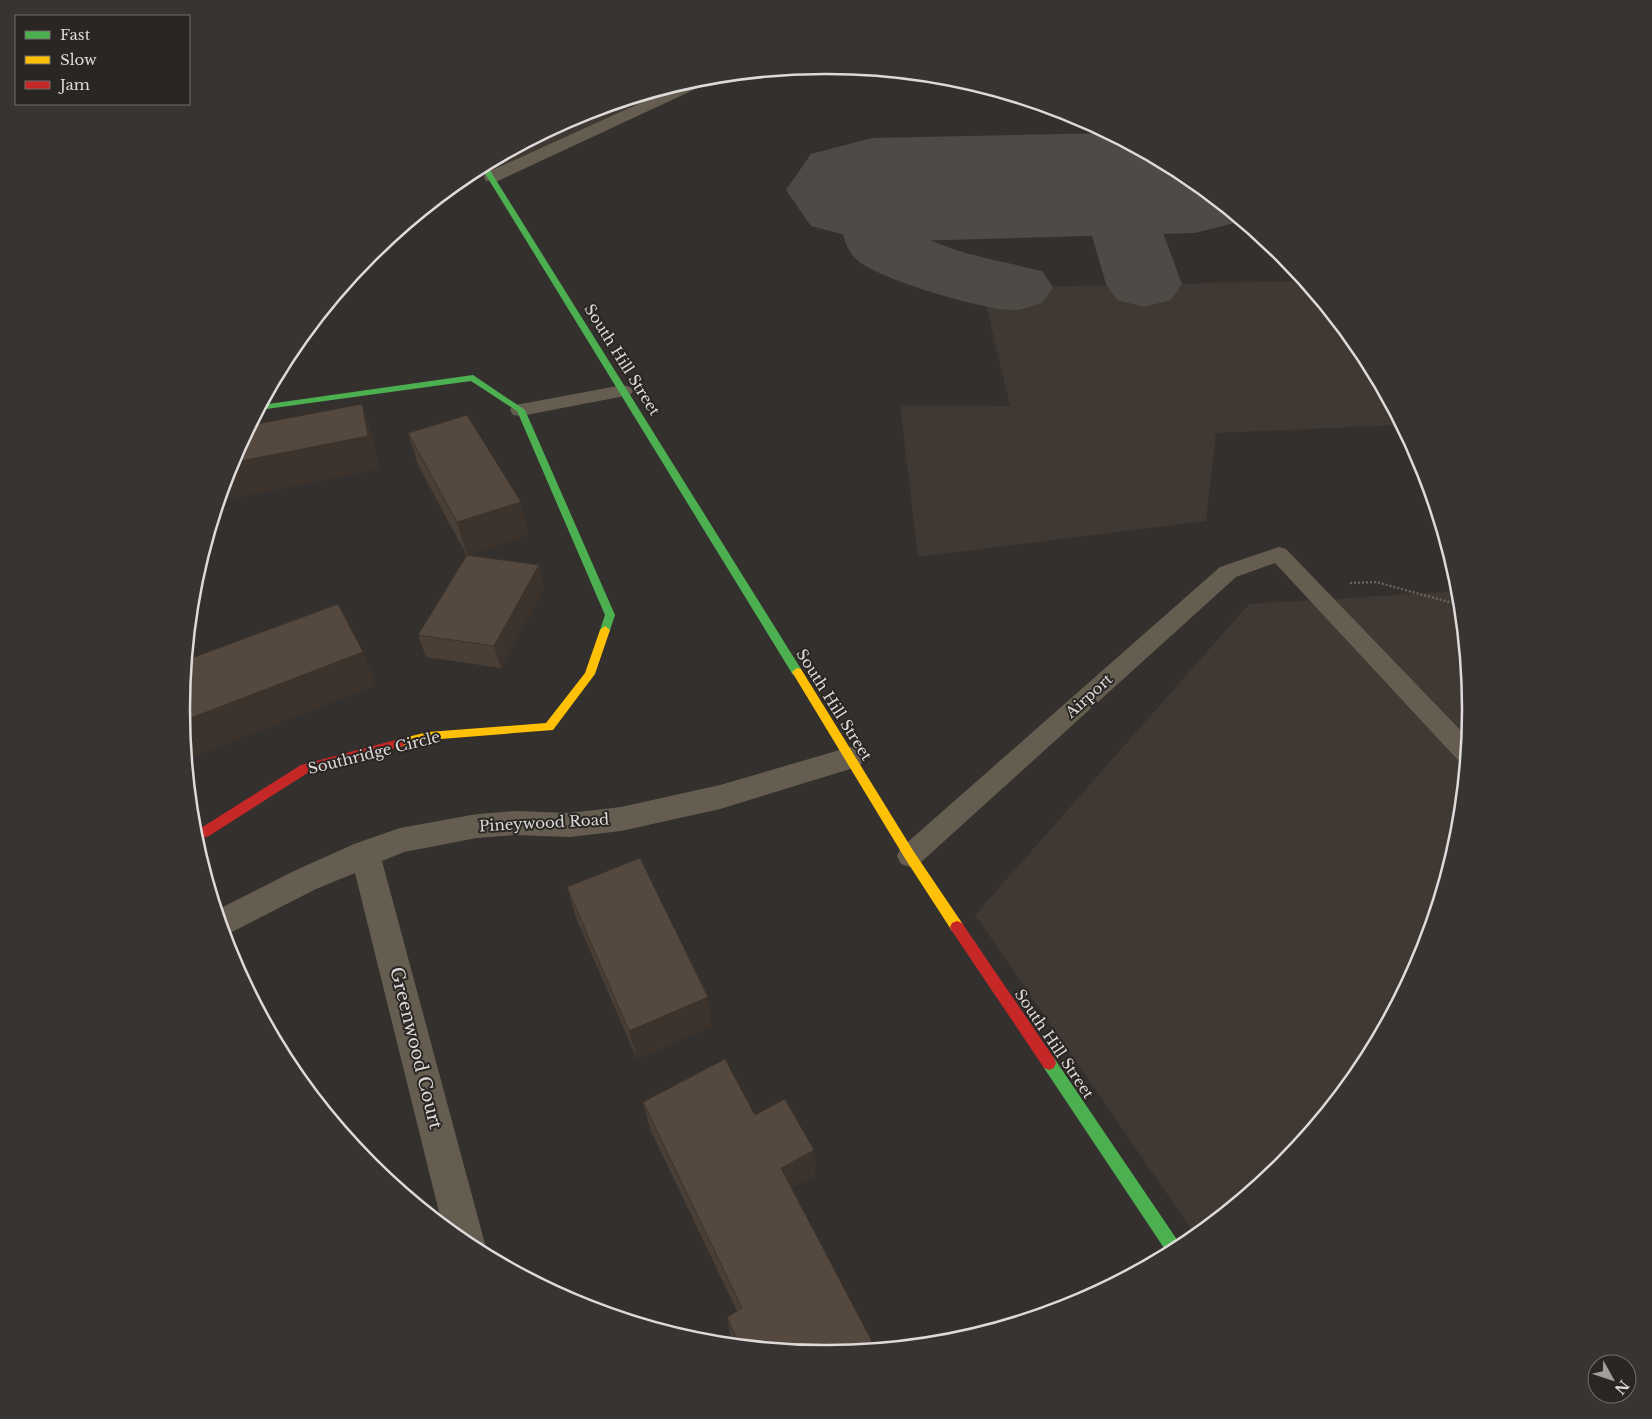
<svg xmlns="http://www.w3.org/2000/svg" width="1652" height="1419" font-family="'Libre Baskerville',serif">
<rect width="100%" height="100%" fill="#33302e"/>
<g fill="#403833">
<path d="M721,75L489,174L444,193L468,173L580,114L701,77Z"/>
<path d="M1304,281L1362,352L1401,425L1216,433L1206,521L918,557L900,405L1010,406L982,288Z"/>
<path d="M1459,591L1470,710L1458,836L1421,956L1362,1068L1282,1165L1196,1236L975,915L1249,604Z"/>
</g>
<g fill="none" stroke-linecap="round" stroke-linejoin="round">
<g fill="#4e4b46" fill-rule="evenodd">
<path d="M1111,164L1135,170L1145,184L1182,284L1171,300L1144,307L1117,300L1106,284L1077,184L1087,170Z"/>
<path d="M872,169L896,175L906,190L916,233C956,255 999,260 1042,271L1053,287L1042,303C1034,305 1025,309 1016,310C989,312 876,279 856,259C839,243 841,212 838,190L848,175Z"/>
</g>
<path fill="#4e4b46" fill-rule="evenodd" d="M1108,133L1184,174L1242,221L1195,233L872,242L811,226L786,190L811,154L872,138Z"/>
<path stroke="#69635a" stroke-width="2.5" stroke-dasharray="2 2" stroke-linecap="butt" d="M1350,583L1376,582L1460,605"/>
<path fill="#655e50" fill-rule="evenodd" d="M1279,547L1286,549L1468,738L1465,761L1457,759L1275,563L1236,577L919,864L910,867L901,864L897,856L901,848L1220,567Z"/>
<g fill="#655e50" fill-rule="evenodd">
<path d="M719,76L717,79L498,181H486L484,177L486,173L691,80Z"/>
<path d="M623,385L630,387L633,391L630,395L521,416L513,415L510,410L513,405L521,404Z"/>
<path d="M850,747L860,750L864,758L860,766L720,809L621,831L569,837L515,835L477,838L404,852L382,861L485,1244L482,1253L468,1245L442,1224L355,873L316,889L224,936L217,910L294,871L354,844L400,828L477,814L515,811L569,813L621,807L720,785Z"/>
</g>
<g fill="#4caf50" fill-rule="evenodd">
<path d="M486,164L801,669L802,672L801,675H793L481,167Z"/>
<path d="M473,375L525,410L615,615L609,633L605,634L600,630L605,615L517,411L471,381L259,410L261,405Z"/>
<path d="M1049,1056L1054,1058L1182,1247L1168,1254L1044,1068L1042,1063L1044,1058Z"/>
</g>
<g fill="#ffc107" fill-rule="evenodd">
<path d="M605,626L610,630L595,674L553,730L428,740L399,747L395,746L393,743L395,740L428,732L546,723L585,673L600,630Z"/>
<path d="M797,668L801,669L914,852L962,923L964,927L962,931L957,933L952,931L906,860L792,672Z"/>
</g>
<g fill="#c62828" fill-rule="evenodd">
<path d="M399,739L403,740L405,743L403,746L309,772L209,836L196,840L193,831L201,828L301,765Z"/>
<path d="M957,921L962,923L1054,1058L1056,1063L1054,1068L1049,1070L1044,1068L952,931L950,927L952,923Z"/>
</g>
</g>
<g fill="#493f36">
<path d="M408,433L528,535L468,555L544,588L501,668L426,657L418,635L467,556L418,465Z"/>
<path d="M567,887L712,1026L637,1059L576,918Z"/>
<path d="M643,1102L755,1115L814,1150L815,1176L792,1188L826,1354L735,1345L731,1338L727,1317L737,1311L650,1129Z"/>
</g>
<g fill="#3c332c">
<path d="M362,404L373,437L379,469L219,501L231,463Z"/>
<path d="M521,502L528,535L467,556L457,522Z"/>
<path d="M539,565L544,588L501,668L494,646Z"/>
<path d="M363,652L376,685L186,760L183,721Z"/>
<path d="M708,997L712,1026L637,1059L629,1031Z"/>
<path d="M814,1150L815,1176L783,1193L781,1168Z"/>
</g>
<g fill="#55493f" stroke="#3c332c">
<path d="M362,404L368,436L231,463L251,425Z"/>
<path d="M467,415L521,502L457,522L408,433Z"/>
<path d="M467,555L539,565L494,646L418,635Z"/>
<path d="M338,604L363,652L183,721L182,709L186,660Z"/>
<path d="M640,858L708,997L629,1031L567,887Z"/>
<path d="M725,1059L755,1115L785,1099L814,1150L781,1168L876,1349L826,1354L740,1346L727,1317L742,1308L643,1102Z"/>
</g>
<g text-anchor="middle" stroke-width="4" stroke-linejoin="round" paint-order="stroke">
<g font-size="15" fill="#dddad9" stroke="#2a2624">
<text transform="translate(622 360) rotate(58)" y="5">South Hill Street</text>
<text transform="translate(1089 696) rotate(-42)" y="5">Airport</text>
<text transform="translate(834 705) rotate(58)" y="5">South Hill Street</text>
<text transform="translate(374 753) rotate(-14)" y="5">Southridge Circle</text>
<text transform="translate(544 823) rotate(-3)" y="5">Pineywood Road</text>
<text transform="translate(1054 1044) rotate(56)" y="5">South Hill Street</text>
</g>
<g font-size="18" fill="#dddad9" stroke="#2a2624">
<text transform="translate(416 1048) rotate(76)" y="6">Greenwood Court</text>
</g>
</g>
<path d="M0 0H1652V1419H0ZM825 74H827A635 635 0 0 1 1462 709V710A635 635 0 0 1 827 1345H825A635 635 0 0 1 190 710V709A635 635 0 0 1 825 74Z" fill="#383432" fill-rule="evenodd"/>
<path fill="none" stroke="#dddad9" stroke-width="2.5" d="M825 74H827A635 635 0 0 1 1462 709V710A635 635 0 0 1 827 1345H825A635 635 0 0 1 190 710V709A635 635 0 0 1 825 74Z"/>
<rect x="15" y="15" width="175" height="90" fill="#2a2624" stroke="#726e6c"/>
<rect x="25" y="31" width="25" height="8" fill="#4caf50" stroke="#726e6c"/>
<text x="60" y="40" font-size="15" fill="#dddad9">Fast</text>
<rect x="25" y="56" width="25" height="8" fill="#ffc107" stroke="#726e6c"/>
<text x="60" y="65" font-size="15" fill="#dddad9">Slow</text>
<rect x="25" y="81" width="25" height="8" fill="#c62828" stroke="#726e6c"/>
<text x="60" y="90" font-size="15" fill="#dddad9">Jam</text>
<g transform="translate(1612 1379) rotate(130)"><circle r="24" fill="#2a2624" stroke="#726e6c"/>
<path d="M0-4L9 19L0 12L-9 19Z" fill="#a29e9d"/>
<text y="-8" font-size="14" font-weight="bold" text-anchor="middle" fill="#dddad9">N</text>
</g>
</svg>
